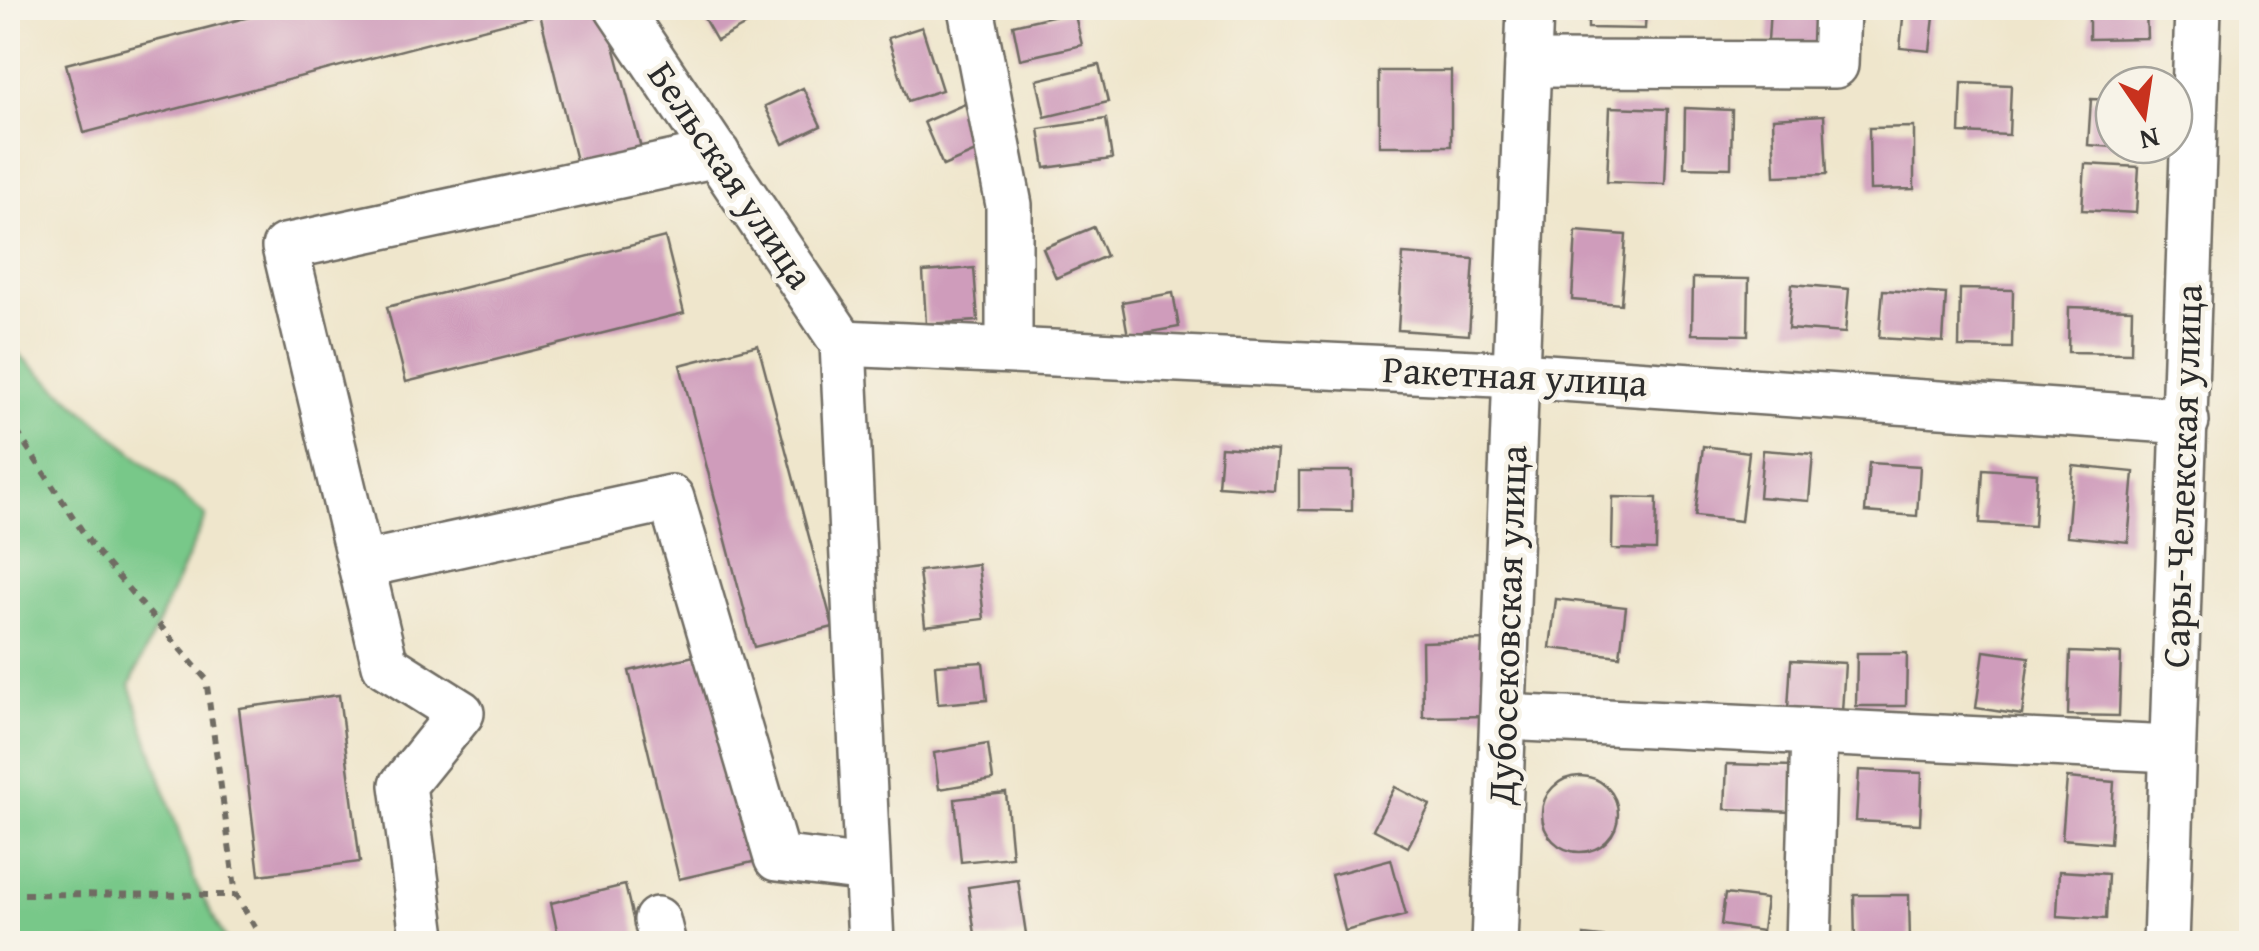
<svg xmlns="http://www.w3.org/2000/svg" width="2259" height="951" font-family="'Gentium Book Plus',serif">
<rect width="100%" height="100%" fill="#f7f3e8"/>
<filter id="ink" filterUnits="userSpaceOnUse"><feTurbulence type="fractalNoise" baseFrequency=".01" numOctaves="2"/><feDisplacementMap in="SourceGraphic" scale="20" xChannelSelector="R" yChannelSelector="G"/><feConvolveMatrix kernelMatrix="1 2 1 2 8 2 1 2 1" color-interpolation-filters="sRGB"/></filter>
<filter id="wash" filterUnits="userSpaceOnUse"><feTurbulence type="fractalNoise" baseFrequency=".0048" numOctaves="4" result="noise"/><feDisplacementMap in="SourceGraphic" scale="40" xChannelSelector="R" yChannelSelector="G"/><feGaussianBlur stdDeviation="2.25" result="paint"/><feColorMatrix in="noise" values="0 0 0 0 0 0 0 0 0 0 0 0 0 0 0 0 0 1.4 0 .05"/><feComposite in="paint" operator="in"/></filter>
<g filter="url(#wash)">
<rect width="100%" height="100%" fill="#efe6cc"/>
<path fill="#78c889" stroke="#527a5a" stroke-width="2.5" d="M8,345L206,516L130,685L195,882L227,943H8Z"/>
<g id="blocks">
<g fill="#cf9cbb">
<path d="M284,8H538L540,14L84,133L66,64Z"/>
<path d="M560,8H604L642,152L578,169L540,14Z"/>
<path d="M698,8H764L767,13L717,41Z"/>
<path d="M1588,8H1646L1645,29L1588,28Z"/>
<path d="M1770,8H1827L1825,45L1768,41Z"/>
<path d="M1904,8L1935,9L1930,51L1900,48Z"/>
<path d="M2089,8H2146L2147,38L2089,39Z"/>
<path d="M1074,11L1082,45L1020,59L1013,25Z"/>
<path d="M922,27L942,90L908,101L888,38Z"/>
<path d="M1099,65L1108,102L1045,117L1037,80Z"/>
<rect x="1379" y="71" width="72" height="75"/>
<path d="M1962,83L2011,85L2009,135L1960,133Z"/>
<path d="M803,88L821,126L783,144L765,106Z"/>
<path d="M2091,99L2114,100V147L2088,145Z"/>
<path d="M967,103L987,147L943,166L924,122Z"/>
<path d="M1610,107L1668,109L1665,184L1607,182Z"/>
<path d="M1685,108L1732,110L1731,168L1684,167Z"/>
<path d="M1824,115L1827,174L1775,176L1773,118Z"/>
<path d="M1106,119L1112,159L1045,168L1039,129Z"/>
<path d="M1914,127V189L1870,190L1869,128Z"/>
<path d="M2085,164L2139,167L2136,213L2082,210Z"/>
<path d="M1094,227L1106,256L1056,278L1043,248Z"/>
<path d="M1576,231L1626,235L1621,304L1572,300Z"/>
<path d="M665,237L684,313L406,382L387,307Z"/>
<path d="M1403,254L1474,259L1469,335L1398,330Z"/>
<path d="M974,268L978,321L926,324L923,272Z"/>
<path d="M1693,278L1749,279L1748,335L1692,334Z"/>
<path d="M1792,284L1849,289L1845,333L1788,329Z"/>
<path d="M1960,289L2013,290L2012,348L1959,347Z"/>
<path d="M1883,290L1946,294L1943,342L1879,338Z"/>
<path d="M1173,293L1179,327L1128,336L1122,302Z"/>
<path d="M2069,307L2132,309L2131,353L2068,352Z"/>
<path d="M758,345L833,627L754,647L680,365Z"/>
<path d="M1703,446L1749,452L1741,521L1695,516Z"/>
<path d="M1221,447L1277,451L1274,490L1218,486Z"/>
<path d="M1763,450L1813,454L1809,501L1759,497Z"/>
<path d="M1869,463L1920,466L1917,516L1865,512Z"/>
<path d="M2073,466L2134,472L2128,542L2067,536Z"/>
<path d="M1983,469L2037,473L2034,526L1980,523Z"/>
<path d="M1299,471H1352V511L1299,510Z"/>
<path d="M1613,497L1657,498L1656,550L1612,549Z"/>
<path d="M978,564L984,619L925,626L919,571Z"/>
<path d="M1556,599L1626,607L1620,656L1550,648Z"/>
<path d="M1487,640L1488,716L1423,717L1422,642Z"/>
<path d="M1984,651L2029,657L2022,715L1976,708Z"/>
<path d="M2070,652L2121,654L2119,716L2068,715Z"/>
<path d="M707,653L757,861L679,879L629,671Z"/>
<path d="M1857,653H1907L1906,706H1856Z"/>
<path d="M1791,660L1845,663L1842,712L1788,709Z"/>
<path d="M983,662L987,700L938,704L935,665Z"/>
<path d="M339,695L360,862L259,875L239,708Z"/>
<path d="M988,744L993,780L939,789L934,753Z"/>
<path d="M1727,764L1794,766L1792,812L1725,809Z"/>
<path d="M1859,770L1922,773L1920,824L1856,821Z"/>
<circle cx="1580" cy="814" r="38"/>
<path d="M2067,778L2114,782L2110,843L2062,839Z"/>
<path d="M1395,787L1430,805L1408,847L1373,829Z"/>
<path d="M1006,793L1012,857L961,862L955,799Z"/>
<path d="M1391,859L1406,915L1345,931L1331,875Z"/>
<path d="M2059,871L2108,874L2106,919L2057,916Z"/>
<path d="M1018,880L1026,934L976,941L968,887Z"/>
<path d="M625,885L639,944H560L551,903Z"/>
<path d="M1725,894L1766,899L1762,931L1721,925Z"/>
<path d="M1854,895H1909L1910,942L1855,943Z"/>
<path d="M1584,935L1636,941V944H1584Z"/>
</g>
</g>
</g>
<g filter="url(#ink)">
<use href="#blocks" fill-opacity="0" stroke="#706c63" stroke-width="2.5"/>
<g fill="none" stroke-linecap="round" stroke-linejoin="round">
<g stroke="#706c63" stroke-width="50">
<g id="minor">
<path d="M618,8L843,343"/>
<path d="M971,8L1009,205V350"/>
<path d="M1528,64L1835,65L1837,8"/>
<path d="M843,343L1518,375L2186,421"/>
<path d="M843,343L871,944"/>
<path d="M361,565L671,498L777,858L867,869"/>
<path d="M1504,717L2171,749"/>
<path d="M657,920L663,944"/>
<path d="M424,944L403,785L461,713L385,665L285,247L717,154"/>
<path d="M1494,944L1530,8"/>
<path d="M1808,944L1814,733"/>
<path d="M2166,944L2198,8"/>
</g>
</g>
<g stroke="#706c63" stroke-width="6" stroke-dasharray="8 8" stroke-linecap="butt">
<path d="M8,418L94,549L206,679L236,895L265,944"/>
<path d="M8,894L236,895"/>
</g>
<use href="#minor" stroke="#fff" stroke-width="45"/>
</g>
</g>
<g text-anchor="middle" stroke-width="9" stroke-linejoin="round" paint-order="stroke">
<g font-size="38" fill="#2b2b2b" stroke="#f7f3e8">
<text transform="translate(731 175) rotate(56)" y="13">Бельская улица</text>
<text transform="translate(1515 376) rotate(3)" y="13">Ракетная улица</text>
<text transform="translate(2182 476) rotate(-88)" y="13">Сары-Челекская улица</text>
<text transform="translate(1507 625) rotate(-88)" y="13">Дубосековская улица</text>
</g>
</g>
<rect width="2259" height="951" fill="none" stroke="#f7f3e8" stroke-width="40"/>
<g transform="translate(2144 115) rotate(167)"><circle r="48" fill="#f7f3e8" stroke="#a5a39c" stroke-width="2.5"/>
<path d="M0-8L18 38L0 25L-18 38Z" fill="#c8321e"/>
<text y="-15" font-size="28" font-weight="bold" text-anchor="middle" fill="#2b2b2b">N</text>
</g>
</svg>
